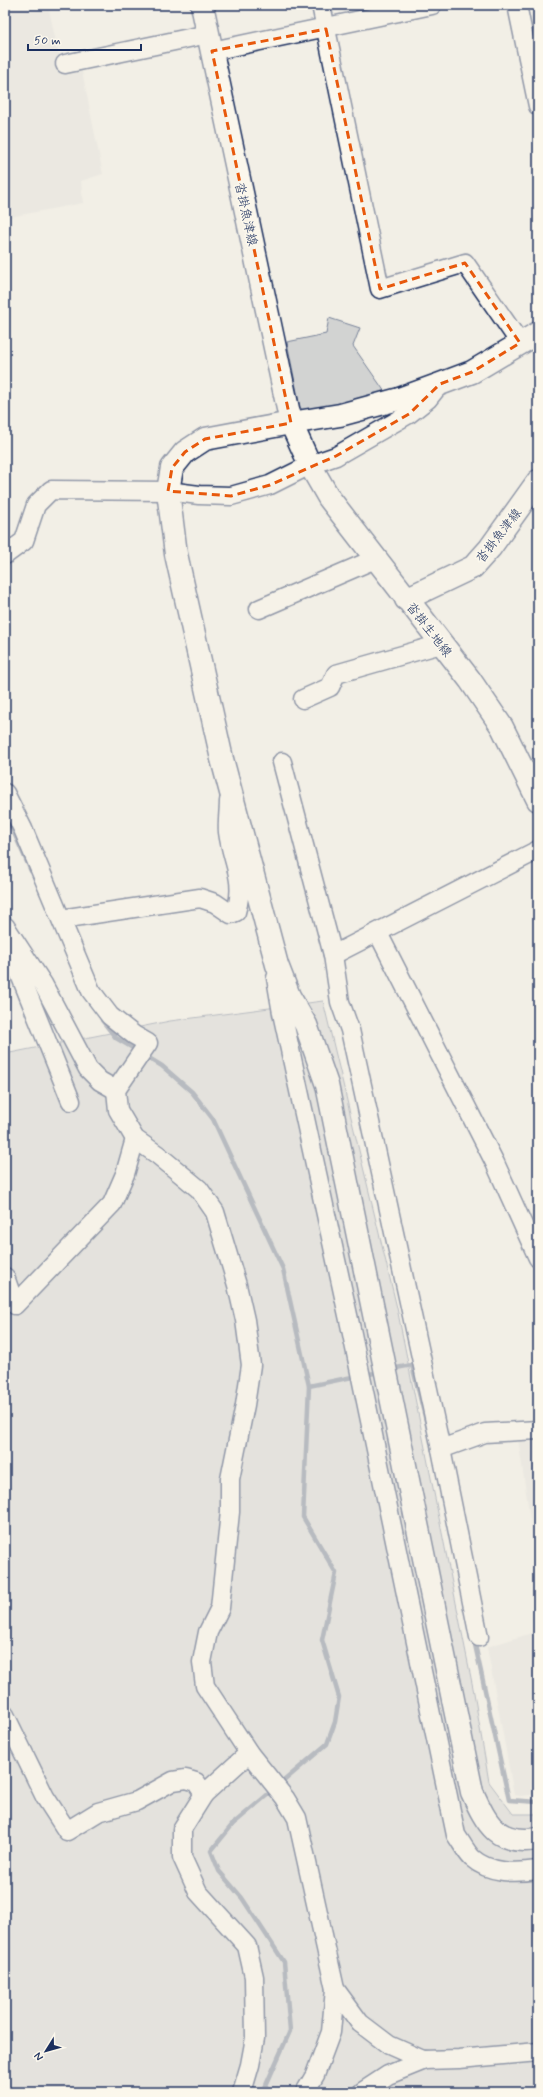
<svg xmlns="http://www.w3.org/2000/svg" width="543" height="2097" font-family="Mynerve,'Klee One',sans-serif">
<rect width="100%" height="100%" fill="#f2efe6"/>
<filter id="ink" filterUnits="userSpaceOnUse"><feTurbulence type="fractalNoise" baseFrequency=".025" numOctaves="2"/><feDisplacementMap in="SourceGraphic" scale="8" xChannelSelector="R" yChannelSelector="G"/><feConvolveMatrix kernelMatrix="1 2 1 2 8 2 1 2 1" color-interpolation-filters="sRGB"/></filter>
<g filter="url(#ink)">
<g fill="#e2e1dc">
<path d="M5,5H48L63,74L82,71L103,174L81,181L83,203L5,218Z"/>
<path d="M538,1438V1572L518,1439Z"/>
<path d="M538,1631V1794L521,1796L514,1795L487,1647Z"/>
</g>
<g fill="#d2d3d2" stroke="#768198">
<path d="M329,318L360,328L353,346L385,392L305,413L300,407L287,342L326,334Z"/>
<path d="M323,1001L397,1308L474,1693L489,1782L513,1814H538V2092H5V1054L170,1021Z"/>
</g>
<g fill="none" stroke-linecap="round" stroke-linejoin="round">
<g stroke="#707b93" stroke-width="4.5">
<path d="M7,817L31,871"/>
<path d="M102,1020L116,1038L138,1051"/>
<path d="M144,1055L162,1066L192,1092L213,1119L283,1269L309,1386L303,1517L336,1573L322,1640L339,1697L335,1722L327,1744L279,1785"/>
<path d="M391,1369L412,1365L428,1429"/>
<path d="M364,1375L380,1372"/>
<path d="M309,1386L357,1376"/>
<path d="M474,1640L509,1800L538,1802"/>
<path d="M263,2092L290,2031L284,1962L242,1898L219,1871L211,1851L233,1824L273,1790"/>
</g>
<g stroke="#1b2f5e" stroke-width="21">
<g id="minor">
<path d="M321,5L380,289L465,263L520,343"/>
<path d="M517,5L538,106"/>
<path d="M212,51L432,5"/>
<path d="M65,64L208,34"/>
<path d="M5,555L24,541L36,505L51,490L168,491L199,495L231,496L270,485L310,465L336,456L409,414L428,399L440,384"/>
<path d="M259,609L375,559"/>
<path d="M303,699L330,687L336,674L441,644"/>
<path d="M282,762L333,955L340,1002L350,1030L441,1449L485,1433L538,1430"/>
<path d="M5,793L23,829L91,991L110,1016L134,1035L148,1043L116,1090L118,1110L135,1139L158,1155L199,1189L215,1212L237,1285L245,1320L251,1365L245,1405L230,1479V1512L220,1608L208,1632L202,1662L205,1686L249,1753L285,1798L297,1818L335,1989L360,2023L389,2045L423,2060L459,2059L538,2052"/>
<path d="M61,919L200,898L215,903L231,914L236,912C246,879 232,863 228,832C227,823 229,811 229,801"/>
<path d="M5,926L43,984L88,1069L100,1081L116,1090"/>
<path d="M378,933L495,1163L538,1258"/>
<path d="M8,945L71,1101"/>
<path d="M333,955L538,850"/>
<path d="M276,978L282,1013L351,1329L456,1835C461,1842 466,1852 472,1858C490,1874 516,1873 538,1870"/>
<path d="M5,1277L15,1305L112,1204L125,1174L135,1139"/>
<path d="M441,1449L479,1637"/>
<path d="M5,1715L45,1797L67,1831L98,1812L137,1801L173,1781L186,1779L196,1782L204,1794L249,1753"/>
<path d="M204,1794L182,1829V1857L198,1892L247,1946L254,1977L255,2038L250,2065L242,2092"/>
<path d="M305,2092L315,2075L331,2032L335,1989"/>
<path d="M362,2092L388,2075L425,2060"/>
</g>
</g>
<g stroke="#1b2f5e" stroke-width="25">
<path id="tertiary" d="M291,423L205,439L185,452L172,468L168,491L176,554L222,759L277,965L289,996L306,1025L327,1085L472,1792C487,1825 497,1845 538,1839"/>
</g>
<g stroke="#1b2f5e" stroke-width="25">
<g id="secondary">
<path d="M202,5L291,423L310,465L329,498L470,680L502,727L538,800"/>
<path d="M291,423L340,415L399,399L440,384L472,372L538,333"/>
<path d="M406,599L473,567L490,548L538,481"/>
</g>
</g>
<use href="#minor" stroke="#fbf7ec" stroke-width="18"/>
<use href="#tertiary" stroke="#fbf7ec" stroke-width="22"/>
<use href="#secondary" stroke="#fbf7ec" stroke-width="22"/>
</g>
</g>
<path d="M0 0H543V2097H0ZM326,29L380,289L465,263L520,343L472,372L440,384L409,414L336,456L270,485L231,496L168,491L172,468L185,452L205,439L291,423L212,51Z" fill="#f2efe6" fill-opacity=".55" fill-rule="evenodd"/>
<path fill="none" stroke="#e8590c" stroke-width="3" stroke-dasharray="8 5" stroke-linejoin="round" d="M326,29L380,289L465,263L520,343L472,372L440,384L409,414L336,456L270,485L231,496L168,491L172,468L185,452L205,439L291,423L212,51Z"/>
<g text-anchor="middle" stroke-width="3.5" stroke-linejoin="round" paint-order="stroke">
<g font-size="13" fill="#1b2f5e" stroke="#fbf7ec">
<text transform="translate(247 214) rotate(78)" y="5">沓掛魚津線</text>
<text transform="translate(498 535) rotate(-52)" y="5">沓掛魚津線</text>
<text transform="translate(430 629) rotate(52)" y="5">沓掛生地線</text>
</g>
</g>
<rect width="543" height="2097" fill="none" stroke="#fbf7ec" stroke-width="20"/>
<rect x="10" y="10" width="523" height="2077" fill="none" stroke="#1b2f5e" stroke-width="1.5" filter="url(#ink)"/>
<g transform="translate(46 2051) rotate(233)" stroke="#fbf7ec" stroke-width="3" paint-order="stroke">
<path d="M0-3L7 15L0 10L-7 15Z" fill="#1b2f5e"/>
<text y="-6" font-size="11" font-weight="bold" text-anchor="middle" fill="#1b2f5e">N</text>
</g>
<path d="M28 44v6h113v-6" fill="none" stroke="#1b2f5e" stroke-width="2"/>
<text x="34" y="44" font-size="12" fill="#1b2f5e" stroke="#fbf7ec" stroke-width="3" paint-order="stroke">50 m</text>
</svg>
